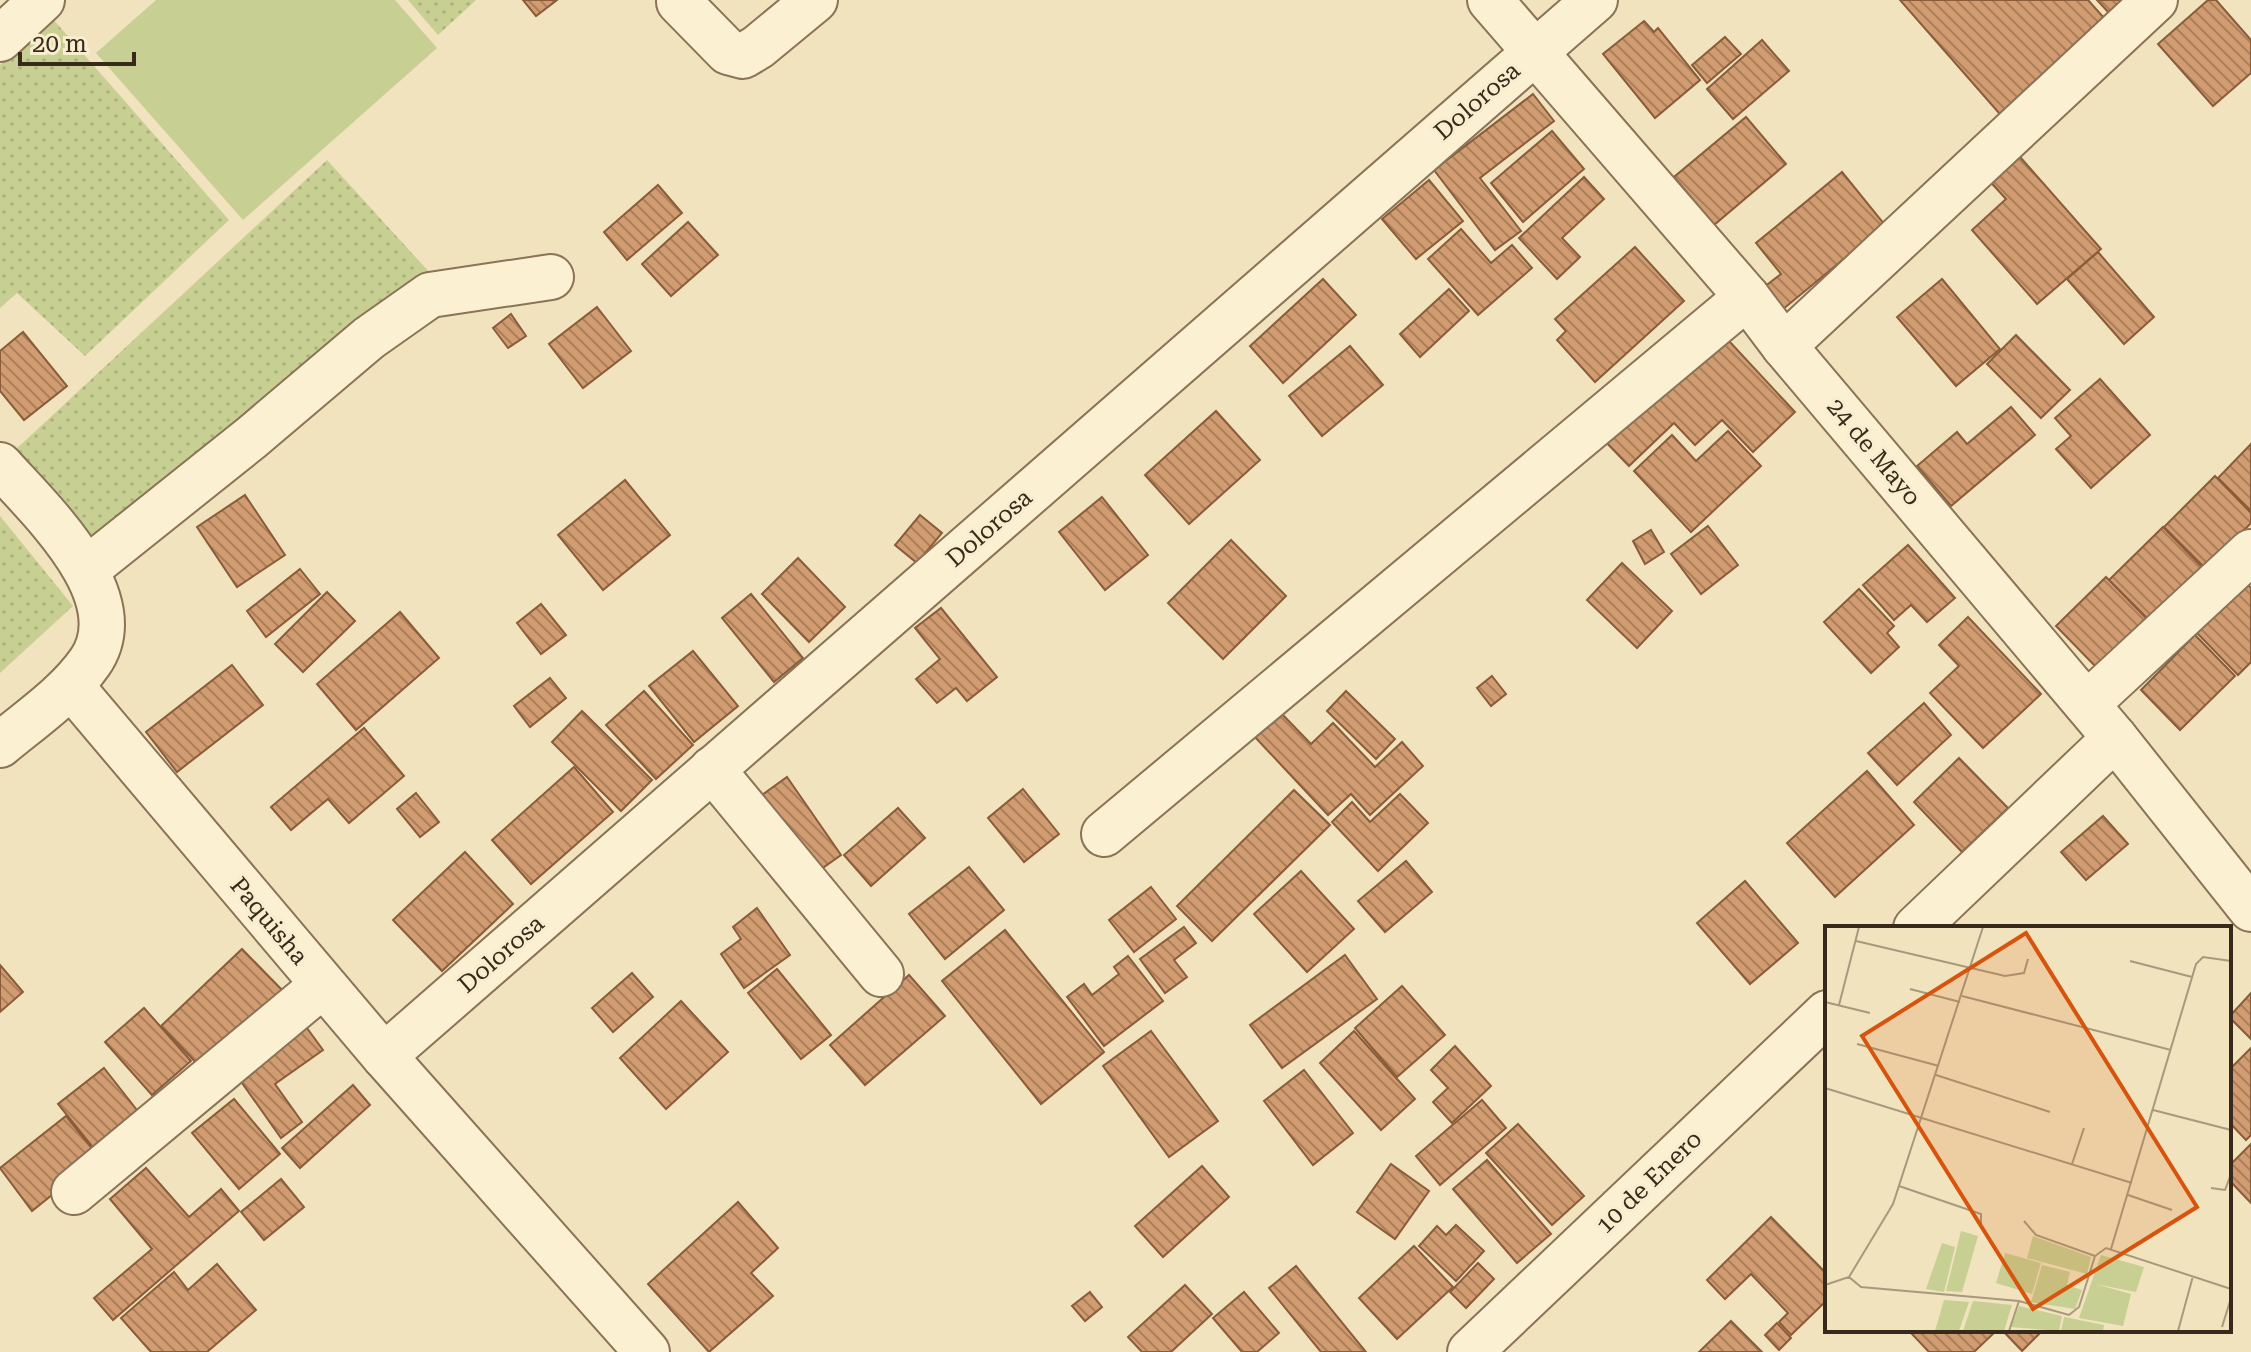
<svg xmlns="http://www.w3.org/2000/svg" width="2251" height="1352" font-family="'Roboto Serif',serif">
<defs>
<pattern id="grass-dots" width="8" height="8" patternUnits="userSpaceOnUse" patternTransform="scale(2)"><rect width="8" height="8" fill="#c7cf92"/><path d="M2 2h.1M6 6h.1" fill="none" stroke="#acb27d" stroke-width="1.8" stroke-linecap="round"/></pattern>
<pattern id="building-back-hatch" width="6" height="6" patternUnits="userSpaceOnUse" patternTransform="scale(2)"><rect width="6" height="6" fill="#d19c71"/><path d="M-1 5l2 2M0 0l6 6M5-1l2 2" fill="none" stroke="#ab7f5c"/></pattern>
</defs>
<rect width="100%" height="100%" fill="#f1e3be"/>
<g fill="url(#grass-dots)">
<path d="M408,0H476L438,35Z"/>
<path d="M51,17L229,220L85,356L17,293L0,308V65Z"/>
<path d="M327,160L430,273L96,543L12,453Z"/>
<path d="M0,516L73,606L0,673Z"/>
</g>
<path fill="#c7cf92" d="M156,0H395L437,48L243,220L96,53Z"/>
<g fill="url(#building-back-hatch)" stroke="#8b5c3a" stroke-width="2">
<path d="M523,0H557L536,16Z"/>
<path d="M1900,0H2088L2112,27L2006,121Z"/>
<path d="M2097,0H2126L2110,14Z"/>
<path d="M2208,0H2216L2251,40V73L2213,106L2158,44Z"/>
<path d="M1644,21L1654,32L1658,28L1700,80L1655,118L1603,54Z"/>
<path d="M1725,37L1741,54L1707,83L1692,65Z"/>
<path d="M1762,40L1789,71L1733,119L1707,89Z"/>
<path d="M1533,94L1554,121L1480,178L1521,231L1495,250L1434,170Z"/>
<path d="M1746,117L1786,164L1714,225L1674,177Z"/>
<path d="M1552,131L1584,169L1523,222L1491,183Z"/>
<path d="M2013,149L2101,249L2037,304L1972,230L2006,199L1984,175Z"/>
<path d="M1842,172L1885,225L1777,314L1759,291L1781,274L1756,243Z"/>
<path d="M1584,177L1604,199L1562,238L1580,257L1557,279L1519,238Z"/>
<path d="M1429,180L1463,221L1416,259L1382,219Z"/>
<path d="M658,185L682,213L627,260L604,232Z"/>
<path d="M688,222L718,255L671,296L642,264Z"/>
<path d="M1461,229L1491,263L1512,245L1532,268L1478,315L1428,259Z"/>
<path d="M1635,247L1684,301L1595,382L1557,340L1566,331L1555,319Z"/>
<path d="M2098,252L2154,317L2124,344L2067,279Z"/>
<path d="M1323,279L1356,315L1283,383L1250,346Z"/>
<path d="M1942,279L2000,349L1956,386L1897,317Z"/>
<path d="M1449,289L1469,311L1420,357L1400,334Z"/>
<path d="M597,307L631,351L583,388L549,344Z"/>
<path d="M511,314L526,336L508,348L493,328Z"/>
<path d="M1716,327L1795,412L1753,452L1722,420L1695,445L1674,423L1629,466L1600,436Z"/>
<path d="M23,332L67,386L24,420L0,391V351Z"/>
<path d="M2016,335L2070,390L2041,418L1987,364Z"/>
<path d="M1350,346L1383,385L1322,436L1289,396Z"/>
<path d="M2100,379L2150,435L2091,488L2056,449L2071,436L2055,418Z"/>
<path d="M2011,407L2035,435L1951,506L1917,466L1957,432L1967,444Z"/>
<path d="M1216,411L1260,460L1189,524L1145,475Z"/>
<path d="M1728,431L1761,466L1691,532L1634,471L1672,435L1696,461Z"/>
<path d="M2251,444V511L2218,478Z"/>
<path d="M2215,476L2251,513V523L2206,569L2164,527Z"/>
<path d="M625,480L670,535L603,590L558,535Z"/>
<path d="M245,495L285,555L237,587L197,527Z"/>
<path d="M1102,497L1148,555L1105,590L1059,532Z"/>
<path d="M920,515L942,533L917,563L895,545Z"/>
<path d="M1708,526L1738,565L1701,594L1671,554Z"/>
<path d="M2163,527L2203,568L2150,621L2109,580Z"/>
<path d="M1651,530L1664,552L1645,564L1633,541Z"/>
<path d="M1231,540L1286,596L1223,659L1168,603Z"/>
<path d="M1908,545L1955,598L1927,622L1911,605L1894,620L1863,585Z"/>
<path d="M798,558L845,607L809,642L762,594Z"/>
<path d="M1622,563L1672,611L1637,648L1587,600Z"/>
<path d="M300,569L320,594L266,637L247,611Z"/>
<path d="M2106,577L2150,622L2100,671L2056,626Z"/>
<path d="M2246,583L2251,588V662L2238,675L2196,632Z"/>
<path d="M1859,589L1894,626L1887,633L1899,647L1871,673L1824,622Z"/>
<path d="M327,592L355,621L303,672L275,644Z"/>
<path d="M751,594L803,658L774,682L722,618Z"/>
<path d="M541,604L566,635L541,654L517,623Z"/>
<path d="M941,608L997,677L967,701L956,688L937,703L916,679L940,659L915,628Z"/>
<path d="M400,612L439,658L356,730L317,684Z"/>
<path d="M1968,617L2041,694L1983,748L1930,693L1959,666L1939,645Z"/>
<path d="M2195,635L2235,676L2180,730L2141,690Z"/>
<path d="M693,651L738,706L694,742L649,686Z"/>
<path d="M232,665L263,705L177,772L146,732Z"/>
<path d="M1492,676L1506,694L1491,706L1477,688Z"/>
<path d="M550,678L566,698L530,727L514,706Z"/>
<path d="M644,691L693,745L656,779L606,725Z"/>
<path d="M1346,691L1395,739L1376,759L1327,711Z"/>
<path d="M1924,703L1951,735L1897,785L1868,753Z"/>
<path d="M582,711L652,780L621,811L552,742Z"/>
<path d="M1280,712L1311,744L1333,723L1375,767L1402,742L1423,766L1370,815L1351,794L1328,815L1254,736Z"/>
<path d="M364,728L404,776L349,823L328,799L291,830L271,807Z"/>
<path d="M1959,758L2008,808L1962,852L1914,802Z"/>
<path d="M574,767L613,812L531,884L492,840Z"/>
<path d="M1867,771L1914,825L1835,897L1787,843Z"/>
<path d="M787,777L841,855L810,877L755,800Z"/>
<path d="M1023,789L1059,834L1024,862L988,818Z"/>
<path d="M1294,790L1330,825L1212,941L1177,906Z"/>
<path d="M416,793L439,822L420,837L397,809Z"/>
<path d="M1400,794L1428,823L1378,871L1332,822L1352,802L1370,822Z"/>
<path d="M898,808L925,838L871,886L844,855Z"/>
<path d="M2103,816L2128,844L2086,880L2061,852Z"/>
<path d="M465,852L513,904L442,971L393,920Z"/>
<path d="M1406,861L1432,892L1385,932L1358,901Z"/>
<path d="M969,867L1004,910L945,959L909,914Z"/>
<path d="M1301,871L1354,929L1307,972L1254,914Z"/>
<path d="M1745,881L1798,943L1750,984L1697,923Z"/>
<path d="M1151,887L1176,919L1134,952L1109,920Z"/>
<path d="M757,908L790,955L744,988L721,954L741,939L733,927Z"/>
<path d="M1184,927L1196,943L1174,960L1187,977L1165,993L1140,959Z"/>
<path d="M1005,930L1104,1052L1041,1104L942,981Z"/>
<path d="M242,949L286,994L204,1071L161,1026Z"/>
<path d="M1345,955L1377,999L1282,1068L1250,1025Z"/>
<path d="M1128,956L1163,1001L1104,1046L1067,997L1084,984L1092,995L1119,974L1114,967Z"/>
<path d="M0,965L23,992L0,1012Z"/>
<path d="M777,969L831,1035L801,1059L748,993Z"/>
<path d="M632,973L653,997L613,1032L592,1008Z"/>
<path d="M909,975L945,1016L865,1085L830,1045Z"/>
<path d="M1402,986L1445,1035L1397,1077L1355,1028Z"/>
<path d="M2251,993V1039L2229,1017Z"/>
<path d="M681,1001L728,1052L666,1109L620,1058Z"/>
<path d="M144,1008L191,1061L152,1095L105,1042Z"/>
<path d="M304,1024L323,1050L275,1084L302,1122L281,1138L235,1073Z"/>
<path d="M1151,1031L1218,1121L1169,1157L1103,1066Z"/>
<path d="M1354,1031L1415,1099L1381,1130L1320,1063Z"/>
<path d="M1455,1046L1491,1086L1452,1123L1433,1102L1448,1088L1431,1070Z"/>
<path d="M2251,1048V1135L2246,1140L2229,1122V1070Z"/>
<path d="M104,1068L144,1119L99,1155L58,1104Z"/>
<path d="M1304,1070L1353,1133L1313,1165L1264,1101Z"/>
<path d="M353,1085L370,1105L300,1168L282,1148Z"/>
<path d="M234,1099L280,1154L239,1189L192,1133Z"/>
<path d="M1482,1100L1506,1128L1440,1185L1416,1156Z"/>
<path d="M66,1116L99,1157L32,1211L0,1168Z"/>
<path d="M1518,1124L1584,1196L1552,1225L1486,1153Z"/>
<path d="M2251,1144V1203L2229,1180V1166Z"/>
<path d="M1487,1160L1551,1234L1517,1263L1453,1189Z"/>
<path d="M1391,1164L1429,1191L1395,1239L1357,1212Z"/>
<path d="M1202,1166L1229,1197L1163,1257L1135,1226Z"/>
<path d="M146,1168L189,1217L221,1189L239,1211L113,1320L94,1298L152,1249L110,1199Z"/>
<path d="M281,1179L304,1207L264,1240L241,1212Z"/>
<path d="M738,1202L778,1248L751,1273L773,1296L709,1352L648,1284Z"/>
<path d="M1771,1217L1827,1274V1300L1791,1335L1779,1322L1788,1313L1751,1274L1725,1299L1707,1280Z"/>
<path d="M1456,1225L1484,1251L1456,1281L1419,1246L1437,1226L1446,1235Z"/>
<path d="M1414,1246L1453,1287L1397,1339L1359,1298Z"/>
<path d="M1478,1263L1494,1279L1466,1308L1450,1292Z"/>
<path d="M217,1264L256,1310L207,1352H151L121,1318L174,1272L188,1290Z"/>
<path d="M1296,1266L1366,1352H1321L1269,1288Z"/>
<path d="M1185,1285L1212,1314L1171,1352H1142L1128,1337Z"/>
<path d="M1090,1292L1102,1307L1085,1321L1072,1306Z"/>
<path d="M1244,1292L1279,1333L1257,1352H1242L1213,1318Z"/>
<path d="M1731,1321L1762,1352H1699Z"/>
<path d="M1777,1323L1791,1338L1779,1350L1765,1335Z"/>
<path d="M1916,1330H1997L1974,1352H1929L1912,1334Z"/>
<path d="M2002,1330H2043L2022,1351Z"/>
</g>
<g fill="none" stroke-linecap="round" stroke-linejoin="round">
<g stroke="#8a7356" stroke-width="48">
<g id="minor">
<path d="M1490,0L1747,297L1784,346L2115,738L2251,909"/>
<path d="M679,2L728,52L743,56L758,47L815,0"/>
<path d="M0,39L42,0"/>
<path d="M1784,346L2155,0"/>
<path d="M0,465C40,510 135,597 90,662C67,695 31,719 0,745"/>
<path d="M87,569L251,438L369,338L430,295L551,277"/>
<path d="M71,686L384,1056L647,1352"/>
<path d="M2087,704L2251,552"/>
<path d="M712,769L881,974"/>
<path d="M1104,834L1747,297"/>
<path d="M1916,928L2115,738"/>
<path d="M384,1056L1595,0"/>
<path d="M74,1192L323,985"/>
<path d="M1470,1352L1827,1013"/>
</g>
</g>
<use href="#minor" stroke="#fbf0d2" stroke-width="44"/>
</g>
<g text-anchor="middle" stroke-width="6" stroke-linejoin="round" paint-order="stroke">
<g font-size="24" fill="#382a1b" stroke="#f8edce">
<text transform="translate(1477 101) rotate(-41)" y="8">Dolorosa</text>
<text transform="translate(1874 452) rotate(50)" y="8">24 de Mayo</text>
<text transform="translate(989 528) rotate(-41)" y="8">Dolorosa</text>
<text transform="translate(269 921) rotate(50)" y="8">Paquisha</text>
<text transform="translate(501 954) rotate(-41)" y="8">Dolorosa</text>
<text transform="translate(1649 1182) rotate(-44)" y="8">10 de Enero</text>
</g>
</g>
<g transform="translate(1825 926)">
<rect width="406" height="406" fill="#f1e3be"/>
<path d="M136,305L153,310L137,366L121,365ZM208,310L266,331L262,348L202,332ZM117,317L130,321L119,366L101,363ZM276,329L319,341L311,366L270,358L306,368L298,400L254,392ZM217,339L245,346L242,359L257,364L250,383L206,376ZM119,374L144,376L134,405H110ZM148,375L187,379L179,405H138ZM194,380L237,390L234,405L186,401ZM239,391L279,399L278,405H236Z" fill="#c7cf92"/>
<path d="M180,327L216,337L207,368L171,357Z" fill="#c7cf92"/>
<path fill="none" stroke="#a7997d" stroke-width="2" d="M31,15L180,50L199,47L203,33M305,35L367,51M85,63L135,76M137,70L346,124M0,76L45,87M14,79L34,1M32,118L114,140M111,149L225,186M0,162L307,257M328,184L406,204M247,238L259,202M74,260L156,288V301M386,262L400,264L406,248M303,269L347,284M199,295L211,309L270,330M286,323L371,38L378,31L406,35M24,351L36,361L194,375L244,389L254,381L270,330L281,322L406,363M0,359L24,351L68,278L158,1M397,401L406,372M184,405L194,375M353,405L368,350"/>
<path fill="#d6540e" fill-opacity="0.15" stroke="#d6540e" stroke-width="4" d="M201,7L372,281L208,383L37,110Z"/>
<rect width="406" height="406" fill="none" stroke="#382a1b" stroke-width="4"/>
</g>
<path d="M20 52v12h114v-12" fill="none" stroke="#382a1b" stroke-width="4"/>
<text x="32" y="52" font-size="24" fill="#382a1b" stroke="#f8edce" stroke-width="6" paint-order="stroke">20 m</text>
</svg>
